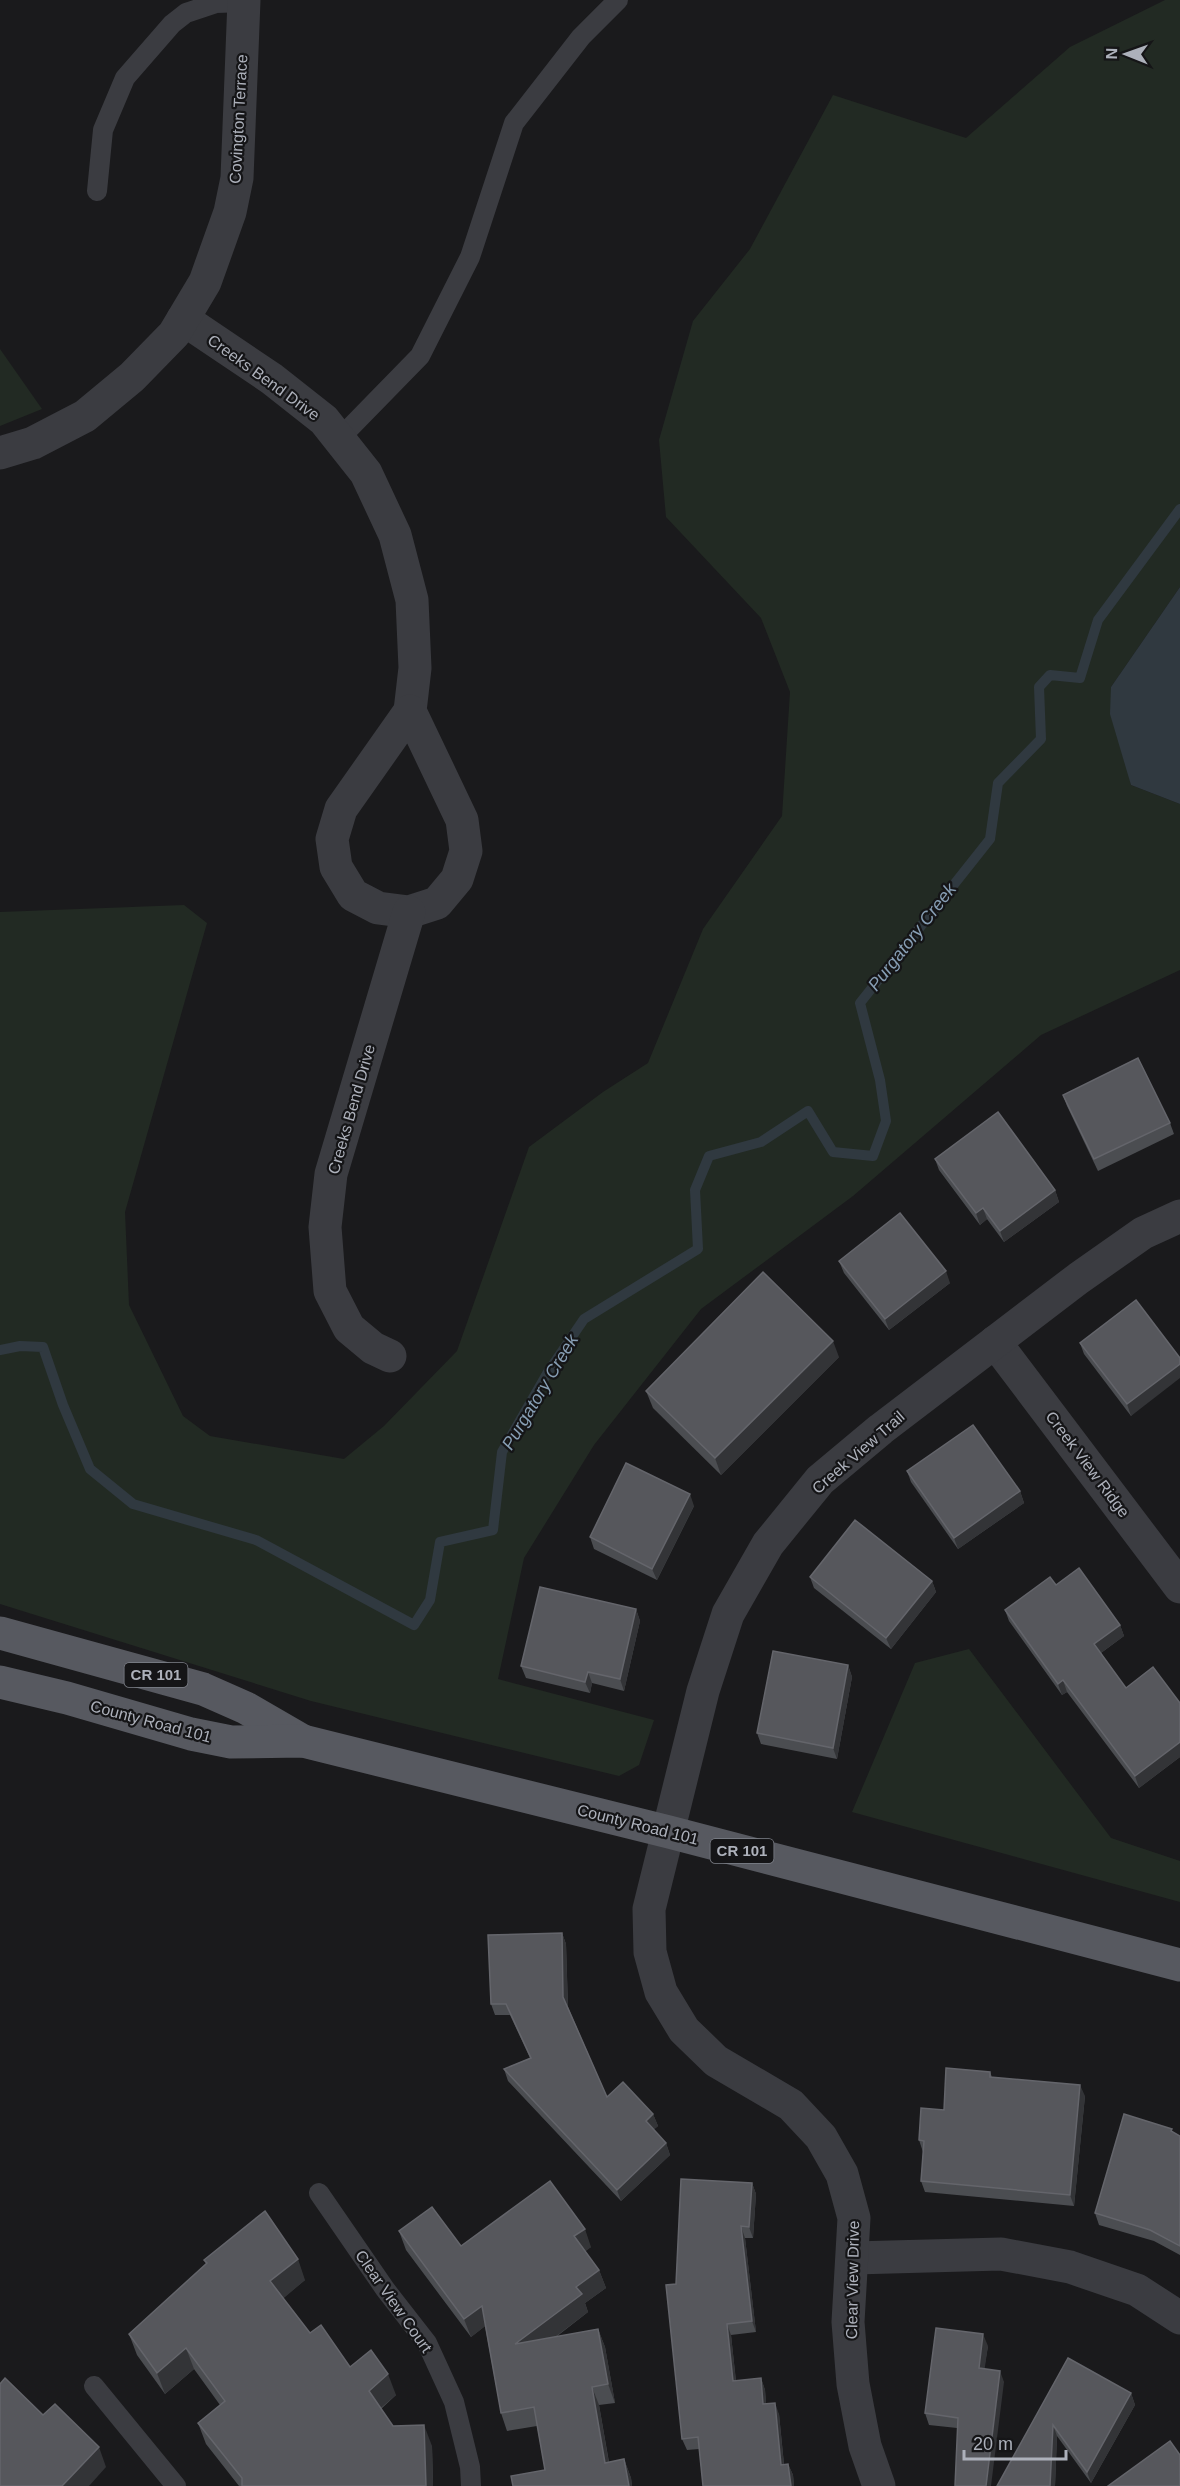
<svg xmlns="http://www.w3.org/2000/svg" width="1180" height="2486" font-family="Arial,sans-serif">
<rect width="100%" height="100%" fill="#1a1a1c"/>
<g fill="#222a23">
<path d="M1165,0H1180V587L1111,687L1131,785L1180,804V970L1041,1035L853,1196L701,1309L594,1445L524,1558L498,1679L654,1720L639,1765L619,1776L311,1701L0,1604V912L184,905L207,923L125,1212L129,1305L183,1416L210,1436L344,1459L384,1426L457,1351L529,1147L603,1092L648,1063L703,929L782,816L790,692L761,618L666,517L659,440L693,321L750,249L833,95L966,138L1070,47Z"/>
<path d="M0,349L42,409L0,426Z"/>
<path d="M969,1649L1111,1838L1180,1861V1902L852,1812L915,1663Z"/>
</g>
<path fill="#303940" d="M1180,587V804L1131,785L1110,714L1111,687Z"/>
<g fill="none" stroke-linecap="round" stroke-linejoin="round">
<path stroke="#303940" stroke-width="10" d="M0,1350L20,1346L43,1347L63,1405L90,1469L133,1504L256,1540L414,1625L430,1600L440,1542L493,1530L502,1452L548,1372L584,1319L698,1249L695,1190L709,1156L761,1142L808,1111L833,1152L873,1156L886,1121L880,1080L860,1003L990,839L998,783L1041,739L1039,687L1050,675L1080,678L1098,620L1180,509"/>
<g stroke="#3b3c41" stroke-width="20">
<path d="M97,191L103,130L125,78L172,24L186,13L216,3L244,2"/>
<path d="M339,439L420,356L470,257L514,123L581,37L618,0"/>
<path d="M319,2193L385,2289L427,2343L454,2402L470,2467L471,2486"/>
<path d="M94,2386L176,2486"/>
</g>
<g stroke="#3b3c41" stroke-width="33">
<path d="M183,319L272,379L324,420L366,473L395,535L412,600L415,668L410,711"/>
<path d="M0,453L33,443L85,416L132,377L174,334L205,282L230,212L237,178L244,0"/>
<path d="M410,711L462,820L466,851L457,879L437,903L409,912L378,908L353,895L336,867L332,839L341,809Z"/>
<path d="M995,1342L1180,1587"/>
<path d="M390,1356L373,1348L349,1328L330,1291L325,1227L331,1174L409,912"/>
<path d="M854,2258L1001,2254L1070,2267L1137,2290L1180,2318"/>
<path d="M879,2486L865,2446L853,2384L848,2322L854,2218L842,2174L821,2137L791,2105L716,2061L684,2030L661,1992L650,1952L649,1909L703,1691L728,1614L768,1544L820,1480L881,1429L1079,1278L1143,1233L1180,1216"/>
</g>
<g stroke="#575960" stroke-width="33">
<path d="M0,1633L203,1689L246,1708L303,1741"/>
<path d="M0,1682L67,1698L191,1734L231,1742L303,1741L669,1832L1180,1965"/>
</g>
</g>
<g fill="#4b4d51">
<path d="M1063,1095L1170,1123L1174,1134L1098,1171L1067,1106Z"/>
<path d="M935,1159L1055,1190L1059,1202L1004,1242L987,1219L980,1225L939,1170Z"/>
<path d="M839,1261L950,1283L889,1330L844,1273Z"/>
<path d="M1080,1343L1180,1358L1131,1416L1084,1354Z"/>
<path d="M839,1357L721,1475L653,1408L646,1391Z"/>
<path d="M907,1471L1020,1491L1024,1503L958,1549L911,1482Z"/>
<path d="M694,1506L657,1580L594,1549L590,1537Z"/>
<path d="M810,1577L932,1581L936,1592L891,1649L814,1588Z"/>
<path d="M1056,1585L1120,1625L1124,1636L1101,1653L1126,1688L1180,1703V1757L1139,1788L1067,1692L1062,1695L1009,1621L1005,1610Z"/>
<path d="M636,1609L640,1621L624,1691L592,1683L590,1693L526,1678L521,1666Z"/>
<path d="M848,1665L852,1677L837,1759L761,1744L757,1733Z"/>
<path d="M562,1933L566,1944L568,2007L607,2097L653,2114L658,2126L653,2130L666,2143L670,2155L621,2201L508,2081L504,2069L530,2058L510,2015H495L491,2004Z"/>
<path d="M990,2072L992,2077L1085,2096L1074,2206L925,2192L921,2181L923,2152L919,2140L944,2110Z"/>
<path d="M1173,2132L1180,2136V2255L1154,2241L1099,2225L1095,2213Z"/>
<path d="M752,2183L756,2194L753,2238H745L756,2332L731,2335L736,2381L761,2378L765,2390L766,2404L779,2414L784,2464H788L793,2475L794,2486H703L699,2449L687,2450L682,2439L676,2284Z"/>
<path d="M399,2231L461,2246L591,2247L585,2251L599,2270L606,2288L585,2303L588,2312L556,2337L598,2329L605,2347L615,2403L599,2405L609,2462L624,2459L631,2478L632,2486H513L545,2470L537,2426L507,2431L501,2413L485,2326L471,2337L406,2250Z"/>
<path d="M204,2260L305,2280L283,2298L310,2333L350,2367L396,2395L381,2409L393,2426L432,2446L433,2486H239L206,2444L198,2423L220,2405L194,2369L165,2394L137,2355L129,2334L206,2264Z"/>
<path d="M988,2346L984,2369L1004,2382L957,2428L929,2425L925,2413Z"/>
<path d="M1068,2358L1131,2393L1135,2405L1091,2483L1057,2436L1055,2486H997Z"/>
</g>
<g fill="#333437">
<path d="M1055,1190L1059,1202L1004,1242L1000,1231Z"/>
<path d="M983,1208L987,1219L980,1225L976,1213Z"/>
<path d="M946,1271L950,1283L889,1330L885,1319Z"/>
<path d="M833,1341L839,1357L721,1475L715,1458Z"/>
<path d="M1180,1364V1378L1131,1416L1127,1404Z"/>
<path d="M1020,1491L1024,1503L958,1549L954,1538Z"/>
<path d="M690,1494L694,1506L657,1580L652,1569Z"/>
<path d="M932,1581L936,1592L891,1649L886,1638Z"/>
<path d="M636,1609L640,1621L624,1691L620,1679Z"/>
<path d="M1120,1625L1124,1636L1098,1655L1094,1644Z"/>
<path d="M848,1665L852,1677L837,1759L833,1748Z"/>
<path d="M588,1672L592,1683L590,1693L585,1682Z"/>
<path d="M1063,1680L1067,1692L1062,1695L1058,1684Z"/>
<path d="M1180,1742V1757L1139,1788L1135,1776Z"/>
<path d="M562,1933L566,1944L568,2009L563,1997Z"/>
<path d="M1080,2085L1085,2096L1074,2206L1070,2195Z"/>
<path d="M653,2114L658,2126L650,2133L646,2121Z"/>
<path d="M666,2143L670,2155L621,2201L617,2190Z"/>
<path d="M752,2183L756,2194L753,2238L749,2227Z"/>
<path d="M741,2226L745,2238L756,2332L752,2321Z"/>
<path d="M585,2229L591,2247L581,2255L574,2236Z"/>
<path d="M298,2259L305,2280L278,2303L270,2281Z"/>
<path d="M599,2270L606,2288L585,2303L588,2312L522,2362L515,2344L576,2287Z"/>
<path d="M482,2306L488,2324L471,2337L464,2319Z"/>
<path d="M727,2324L731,2335L737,2392L733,2381Z"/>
<path d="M598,2329L605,2347L615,2403L608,2384Z"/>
<path d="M983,2334L988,2346L983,2380L979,2368Z"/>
<path d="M186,2348L194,2369L165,2394L157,2373Z"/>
<path d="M1000,2371L1004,2382L991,2486H986Z"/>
<path d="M388,2374L396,2395L376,2412L369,2391Z"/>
<path d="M761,2378L765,2390L767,2416L763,2404Z"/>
<path d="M592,2387L599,2405L612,2481L605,2463Z"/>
<path d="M1131,2393L1135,2405L1091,2483L1087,2472Z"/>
<path d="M775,2403L779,2414L785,2476L781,2465Z"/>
<path d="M424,2425L432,2446L433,2486H426Z"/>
<path d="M1053,2425L1057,2436L1055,2486H1050Z"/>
<path d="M99,2447L106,2467L89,2486H62Z"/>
<path d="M624,2459L631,2478L632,2486H629Z"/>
<path d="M788,2464L793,2475L794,2486H791Z"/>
</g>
<g fill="#56575c" stroke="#64656b" stroke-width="1.5">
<path d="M1138,1058L1170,1123L1094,1159L1063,1095Z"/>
<path d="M998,1112L1055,1190L1000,1231L983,1208L976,1213L935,1159Z"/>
<path d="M900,1213L946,1271L885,1319L839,1261Z"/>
<path d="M763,1272L833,1341L715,1458L646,1391Z"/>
<path d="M1136,1300L1180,1358V1364L1127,1404L1080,1343Z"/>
<path d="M973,1425L1020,1491L954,1538L907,1471Z"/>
<path d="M626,1463L690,1494L652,1569L590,1537Z"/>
<path d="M855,1520L932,1581L886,1638L810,1577Z"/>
<path d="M1079,1568L1120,1625L1094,1644L1126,1688L1153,1667L1180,1703V1742L1135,1776L1063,1680L1058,1684L1005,1610L1050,1577L1056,1585Z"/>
<path d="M540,1587L636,1609L620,1679L588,1672L585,1682L521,1666Z"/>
<path d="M773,1651L848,1665L833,1748L757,1733Z"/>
<path d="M562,1933L563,1997L607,2097L623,2082L653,2114L646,2121L666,2143L617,2190L504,2069L531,2058L506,2004H491L488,1935Z"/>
<path d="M946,2068L990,2072V2077L1080,2085L1070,2195L921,2181L924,2141L919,2140L921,2108L944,2110Z"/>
<path d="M1124,2114L1172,2129L1171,2131L1180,2136V2246L1150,2230L1095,2213Z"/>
<path d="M681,2179L752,2183L749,2227L741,2226L752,2321L727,2324L733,2381L761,2378L763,2404L775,2403L781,2465L788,2464L791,2486H703L698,2437L682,2439L666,2285L676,2284Z"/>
<path d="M550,2181L585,2229L574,2236L599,2270L576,2287L582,2294L515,2344L598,2329L608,2384L592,2387L605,2463L624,2459L629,2486H513L511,2476L545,2470L534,2407L501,2413L482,2306L464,2319L399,2231L432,2207L461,2246Z"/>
<path d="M265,2211L298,2259L270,2281L310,2333L321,2325L350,2367L371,2350L388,2374L369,2391L393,2426L424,2425L426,2486H242V2478L198,2423L225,2401L186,2348L157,2373L129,2334L207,2263L204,2260Z"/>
<path d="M936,2328L983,2334L979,2368L1000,2371L986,2486H955L958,2418L925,2413Z"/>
<path d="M1068,2358L1131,2393L1087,2472L1053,2425L1050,2486H997Z"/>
<path d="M5,2378L43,2415L55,2404L99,2447L62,2486H0V2384Z"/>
<path d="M1170,2441L1180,2455V2486H1108Z"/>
</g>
<g text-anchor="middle" stroke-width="4.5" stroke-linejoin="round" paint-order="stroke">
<g fill="#151517" stroke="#7f828a" stroke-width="1.5">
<rect x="124.5" y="1663" width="63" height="24" rx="4.5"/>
<rect x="710.5" y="1839" width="63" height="24" rx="4.5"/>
</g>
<g font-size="15" font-weight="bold" fill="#adb1bb">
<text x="156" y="1680">CR 101</text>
<text x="742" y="1856">CR 101</text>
</g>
<g font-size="16" fill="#adb1bb" stroke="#151517">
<text transform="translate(238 119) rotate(-87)" y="6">Covington Terrace</text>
<text transform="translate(264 377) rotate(36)" y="6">Creeks Bend Drive</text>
<text transform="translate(351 1109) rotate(-74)" y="6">Creeks Bend Drive</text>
<text transform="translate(858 1452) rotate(-41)" y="6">Creek View Trail</text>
<text transform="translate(1088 1464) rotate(53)" y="6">Creek View Ridge</text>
<text transform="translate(151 1721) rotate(15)" y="6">County Road 101</text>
<text transform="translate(638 1824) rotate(14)" y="6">County Road 101</text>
<text transform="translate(852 2280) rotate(-89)" y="6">Clear View Drive</text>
<text transform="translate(394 2301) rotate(55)" y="6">Clear View Court</text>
</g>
<g font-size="18" font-style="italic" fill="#879eb4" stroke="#151517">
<text transform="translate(912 937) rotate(-52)" y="6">Purgatory Creek</text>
<text transform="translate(540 1392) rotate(-59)" y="6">Purgatory Creek</text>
</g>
</g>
<g transform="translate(1126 54) rotate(271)" stroke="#151517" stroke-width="4.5" paint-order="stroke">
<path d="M0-4.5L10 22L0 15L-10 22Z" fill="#adb1bb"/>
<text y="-9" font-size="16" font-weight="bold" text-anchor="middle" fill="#adb1bb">N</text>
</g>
<path d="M964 2450v9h102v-9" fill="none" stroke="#adb1bb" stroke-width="3"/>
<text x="973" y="2450" font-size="18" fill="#adb1bb" stroke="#151517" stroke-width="4.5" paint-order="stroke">20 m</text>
</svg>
